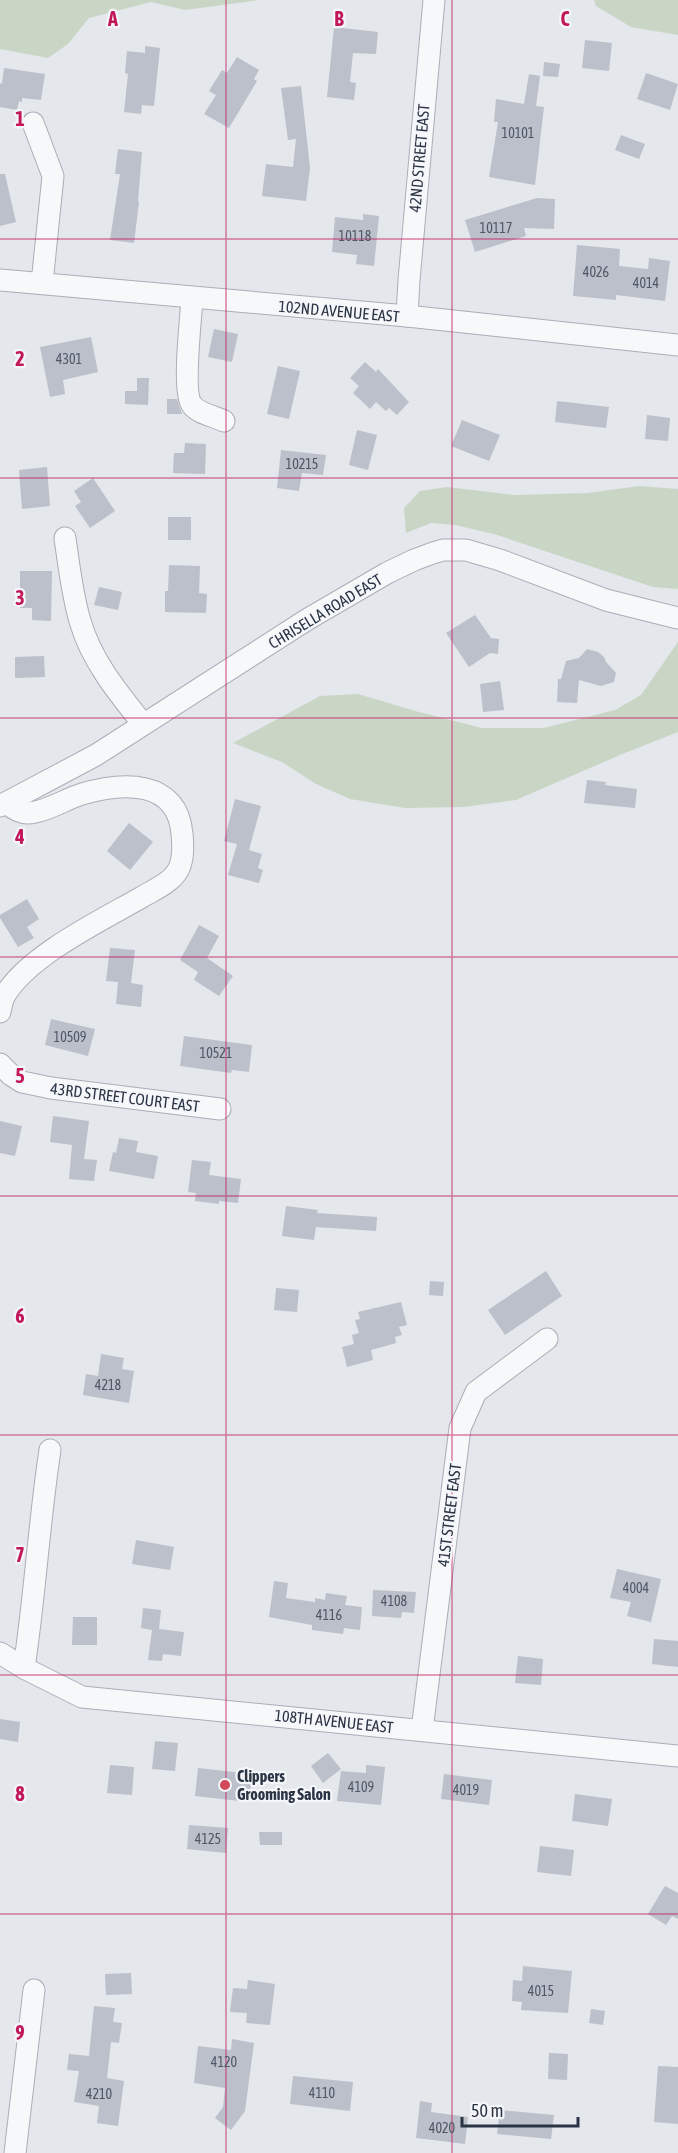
<svg xmlns="http://www.w3.org/2000/svg" width="678" height="2153" font-family="'Asap Condensed',sans-serif">
<rect width="100%" height="100%" fill="#e4e7ec"/>
<g fill="#c9d6c5">
<path d="M0,0H259L185,10L151,2L89,18L68,44L48,58L0,49Z"/>
<path d="M594,0H678V35L631,27L596,6Z"/>
<path d="M639,486L678,489V589L653,587L494,534L455,525L431,523L406,533L404,508L420,491L447,487L514,495L588,493Z"/>
<path d="M678,642V732L620,755L516,800L464,807L405,808L350,799L316,784L282,762L233,743L320,696L358,694L419,712L482,728H544L615,710L641,695Z"/>
</g>
<g fill="#bbc0ca">
<path d="M334,27L378,32L376,54L353,53L350,82L356,83L354,100L327,97Z"/>
<path d="M585,40L612,43L609,71L582,68Z"/>
<path d="M145,46L160,48L154,106L142,105L141,114L124,112L128,74L125,73L127,51L145,53Z"/>
<path d="M237,57L259,70L254,79L257,81L229,128L204,114L216,95L209,91L222,70L227,73Z"/>
<path d="M544,62L560,64L558,77L543,76Z"/>
<path d="M4,68L45,74L41,100L22,98V102L19,101L17,110L0,107V83L2,84Z"/>
<path d="M646,73L678,84L670,110L637,99Z"/>
<path d="M529,74L540,76L536,106L544,107L535,185L489,177L498,122H494L496,99L524,104Z"/>
<path d="M301,86L310,168L306,201L262,196L266,164L293,167L296,139L288,140L281,88Z"/>
<path d="M621,135L645,144L639,159L615,150Z"/>
<path d="M118,149L142,152L138,201L139,202L134,243L110,240L120,174H115Z"/>
<path d="M0,174H5L16,222L0,226Z"/>
<path d="M537,198L555,199L554,229L524,228L526,236L475,252L465,220Z"/>
<path d="M363,214L379,216L374,266L356,264L357,255L332,252L335,217L363,220Z"/>
<path d="M577,245L620,249L619,266L648,269L649,258L670,261L665,301L616,295V300L573,296Z"/>
<path d="M214,329L238,334L232,362L208,357Z"/>
<path d="M91,337L98,372L63,380L65,394L50,397L40,347Z"/>
<path d="M365,362L376,372L378,369L409,402L397,415L389,408L386,411L376,402L370,409L353,393L359,386L350,378Z"/>
<path d="M278,366L300,371L289,419L267,414Z"/>
<path d="M137,378H149L148,405L125,404V391H137Z"/>
<path d="M167,399H177L182,414H167Z"/>
<path d="M557,401L609,407L606,428L555,422Z"/>
<path d="M647,415L670,418L668,441L645,439Z"/>
<path d="M462,420L500,435L489,461L451,446Z"/>
<path d="M357,430L377,435L368,470L349,465Z"/>
<path d="M185,443L206,444L205,474L173,473L174,453H184Z"/>
<path d="M281,450L326,455L323,475L302,473L299,491L277,488Z"/>
<path d="M47,467L50,506L22,509L19,470Z"/>
<path d="M93,478L115,511L90,528L75,506L81,502L74,491Z"/>
<rect x="168" y="517" width="23" height="23"/>
<path d="M169,565L200,566L199,593L207,594L206,613L165,612V591H168Z"/>
<path d="M20,571H52L51,621L32,620V608H20Z"/>
<path d="M99,587L122,592L118,610L94,605Z"/>
<path d="M475,615L491,638L499,639L498,654L490,653L469,667L446,633Z"/>
<path d="M587,649L598,652L604,657L606,662L616,673L614,682L601,686L579,680L577,703L557,702L558,679H561L566,661L579,658Z"/>
<path d="M44,656L45,677L15,678V657Z"/>
<path d="M500,681L504,710L483,712L480,684Z"/>
<path d="M587,780L606,782L605,785L637,789L635,808L584,803Z"/>
<path d="M235,799L261,806L249,850L262,854L258,868L263,870L259,883L228,875L237,844L224,841Z"/>
<path d="M129,823L153,842L130,870L107,851Z"/>
<path d="M27,899L39,919L27,927L34,938L18,947L0,918V915Z"/>
<path d="M199,925L219,936L207,958L233,976L219,996L194,980L198,972L180,960Z"/>
<path d="M110,948L135,950L131,983L143,985L141,1007L116,1004L118,982L106,981Z"/>
<path d="M51,1019L95,1029L88,1056L45,1045Z"/>
<path d="M184,1036L252,1045L249,1072L232,1070L231,1073L180,1066Z"/>
<path d="M53,1116L89,1121L84,1159L97,1160L94,1181L69,1179L72,1145L50,1142Z"/>
<path d="M0,1121L22,1126L15,1156L0,1153Z"/>
<path d="M119,1138L138,1141L136,1152L158,1156L154,1179L109,1171L113,1152L116,1153Z"/>
<path d="M192,1160L211,1162L209,1175L241,1179L238,1203L219,1201V1204L195,1201L196,1193L188,1192Z"/>
<path d="M286,1206L318,1210L317,1213L377,1217L376,1231L316,1227L314,1240L282,1236Z"/>
<path d="M546,1271L562,1296L505,1335L488,1310Z"/>
<path d="M430,1281L444,1282L443,1296L429,1295Z"/>
<path d="M276,1288L299,1290L297,1312L274,1310Z"/>
<path d="M401,1302L407,1325L399,1327L402,1335L395,1337L396,1343L371,1350L373,1360L347,1367L342,1347L354,1344L352,1335L359,1333L355,1320L360,1319L358,1312Z"/>
<path d="M101,1354L124,1358L122,1369L134,1371L129,1403L83,1395L86,1374L98,1376Z"/>
<path d="M136,1540L174,1547L170,1570L132,1564Z"/>
<path d="M617,1569L661,1579L651,1622L627,1616L631,1602L610,1598Z"/>
<path d="M274,1581L288,1583L286,1598L315,1602V1598L325,1600L326,1593L347,1596L345,1605L362,1607L360,1630L344,1628L343,1634L312,1630V1625L269,1617Z"/>
<path d="M373,1590L416,1592L414,1613L402,1612L401,1618L372,1616Z"/>
<path d="M143,1608L161,1610L159,1629L184,1632L181,1656L163,1654L162,1661L148,1660L152,1630L141,1628Z"/>
<path d="M73,1617H97V1645H72Z"/>
<path d="M654,1639L678,1641V1667L652,1664Z"/>
<path d="M518,1656L543,1659L541,1685L515,1683Z"/>
<path d="M0,1719L20,1722L18,1742L0,1739Z"/>
<path d="M155,1741L178,1743L175,1771L152,1769Z"/>
<path d="M328,1753L341,1769L323,1783L311,1766Z"/>
<path d="M110,1765L134,1767L132,1795L107,1793Z"/>
<path d="M366,1765L385,1767L381,1805L337,1801L341,1771L366,1773Z"/>
<path d="M198,1768L252,1774L249,1802L195,1796Z"/>
<path d="M444,1774L492,1780L489,1805L441,1799Z"/>
<path d="M575,1794L612,1799L608,1826L572,1821Z"/>
<path d="M189,1825L228,1828L226,1853L187,1849Z"/>
<path d="M259,1832H282V1845H260Z"/>
<path d="M540,1846L574,1850L571,1876L537,1872Z"/>
<path d="M665,1886L678,1893V1919L672,1916L666,1925L648,1914Z"/>
<path d="M523,1966L572,1971L568,2013L521,2010L522,2002L512,2001L513,1980L522,1981Z"/>
<path d="M131,1973L132,1994L106,1995L105,1974Z"/>
<path d="M248,1980L275,1984L270,2025L246,2023L247,2013L230,2012L233,1988L247,1989Z"/>
<path d="M94,2006L115,2008L113,2022L122,2023L119,2043L111,2042L107,2078L124,2081L118,2126L97,2123L99,2106L74,2102L79,2071L67,2070L69,2054L89,2056Z"/>
<path d="M591,2009L605,2011L603,2025L589,2023Z"/>
<path d="M232,2039L254,2043L245,2111L231,2130L215,2118L223,2107L225,2088L194,2083L198,2046L231,2050Z"/>
<path d="M549,2053L568,2054L567,2080L548,2079Z"/>
<path d="M658,2066L678,2067V2124L654,2122Z"/>
<path d="M293,2076L353,2082L350,2111L290,2104Z"/>
<path d="M420,2101L432,2103L431,2112L468,2117L465,2144L416,2138Z"/>
<path d="M500,2110L554,2115L551,2139L497,2134Z"/>
</g>
<g fill="none" stroke-linecap="round" stroke-linejoin="round">
<g stroke="#a9aeb7" stroke-width="23">
<g id="minor">
<path d="M33,123L53,176L42,283"/>
<path d="M0,280L407,316L678,345"/>
<path d="M192,299C191,318 182,392 192,405C199,414 214,416 224,421"/>
<path d="M407,316L409,280L434,0"/>
<path d="M65,538C69,566 72,594 80,621C91,660 118,693 143,724"/>
<path d="M0,806L96,755L308,619L387,573L414,560L433,553L443,550H466L500,560L606,600L678,618"/>
<path d="M0,1012C1,1007 2,1000 5,995C29,955 102,920 142,897C155,889 174,882 180,866C183,857 183,843 182,834C178,779 122,782 82,794C66,799 51,809 35,812C23,815 15,811 7,803"/>
<path d="M0,1064L11,1075L22,1082L51,1088L220,1109"/>
<path d="M0,1653L24,1668L82,1697L678,1756"/>
<path d="M24,1668C35,1595 39,1522 50,1450"/>
<path d="M422,1730L460,1428L476,1392L547,1339"/>
<path d="M15,2153L34,1990"/>
</g>
</g>
<use href="#minor" stroke="#f7f8fa" stroke-width="21"/>
</g>
<path fill="none" stroke="#c2185b" stroke-width="1.5" stroke-opacity="0.55" d="M226,0V2153M452,0V2153M0,239H678M0,478H678M0,718H678M0,957H678M0,1196H678M0,1435H678M0,1675H678M0,1914H678"/>
<circle fill="#d1495b" stroke="#f4f6f9" stroke-width="2" cx="225" cy="1785" r="6"/>
<g text-anchor="middle" stroke-width="4.5" stroke-linejoin="round" paint-order="stroke">
<g font-size="14" fill="#4f5766">
<text x="518" y="138">10101</text>
<text x="496" y="233">10117</text>
<text x="355" y="241">10118</text>
<text x="596" y="277">4026</text>
<text x="646" y="288">4014</text>
<text x="69" y="364">4301</text>
<text x="302" y="469">10215</text>
<text x="70" y="1042">10509</text>
<text x="216" y="1058">10521</text>
<text x="108" y="1390">4218</text>
<text x="636" y="1593">4004</text>
<text x="394" y="1606">4108</text>
<text x="329" y="1620">4116</text>
<text x="361" y="1792">4109</text>
<text x="466" y="1795">4019</text>
<text x="208" y="1844">4125</text>
<text x="541" y="1996">4015</text>
<text x="224" y="2067">4120</text>
<text x="322" y="2098">4110</text>
<text x="99" y="2099">4210</text>
<text x="442" y="2133">4020</text>
</g>
<g font-size="16" fill="#2b3445" stroke="#f4f6f9">
<text transform="translate(419 158) rotate(-85)" y="6">42ND STREET EAST</text>
<text transform="translate(339 311) rotate(5)" y="6">102ND AVENUE EAST</text>
<text transform="translate(325 611) rotate(-31)" y="6">CHRISELLA ROAD EAST</text>
<text transform="translate(125 1097) rotate(7)" y="6">43RD STREET COURT EAST</text>
<text transform="translate(449 1515) rotate(-83)" y="6">41ST STREET EAST</text>
<text transform="translate(334 1721) rotate(6)" y="6">108TH AVENUE EAST</text>
</g>
<g font-size="16" font-weight="bold" fill="#2b3445" stroke="#f4f6f9" text-anchor="start">
<text x="237" y="1782">Clippers<tspan x="237" dy="18">Grooming Salon</tspan></text>
</g>
</g>
<g font-size="20" text-anchor="middle" font-weight="bold" fill="#c2185b" stroke="#f4f6f9" stroke-width="4.5" stroke-linejoin="round" paint-order="stroke">
<text x="113" y="26">A</text>
<text x="339" y="26">B</text>
<text x="565" y="26">C</text>
<text x="20" y="126">1</text>
<text x="20" y="366">2</text>
<text x="20" y="605">3</text>
<text x="20" y="844">4</text>
<text x="20" y="1083">5</text>
<text x="20" y="1323">6</text>
<text x="20" y="1562">7</text>
<text x="20" y="1801">8</text>
<text x="20" y="2040">9</text>
</g>
<path d="M462 2117v9h116v-9" fill="none" stroke="#2b3445" stroke-width="3"/>
<text x="471" y="2117" font-size="18" fill="#2b3445" stroke="#f4f6f9" stroke-width="4.5" paint-order="stroke">50 m</text>
</svg>
